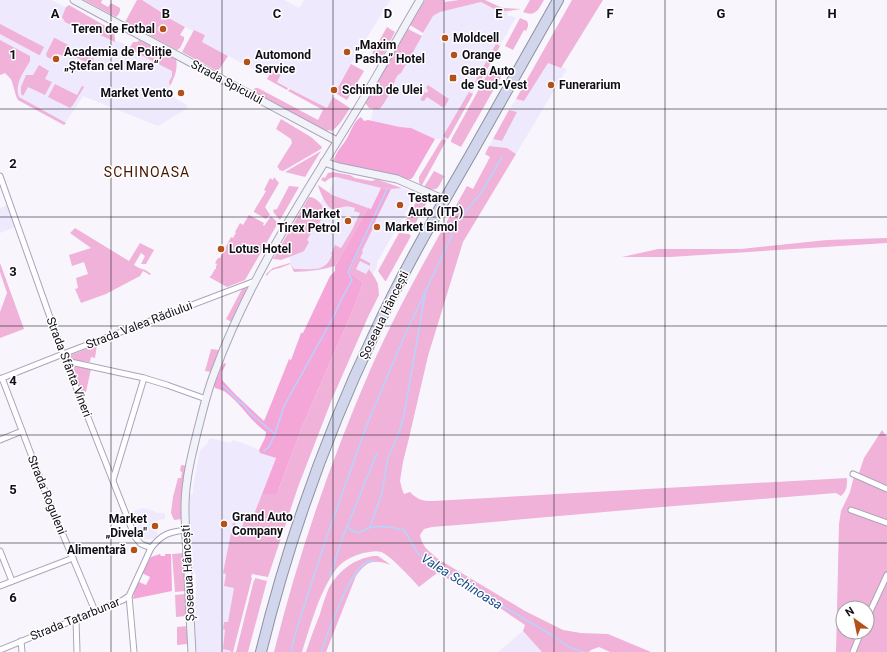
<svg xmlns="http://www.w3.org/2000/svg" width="887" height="652" font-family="Roboto,sans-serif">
<rect width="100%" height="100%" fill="#f8f6fc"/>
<g fill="#eee9fd">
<path d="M0,0H52L114,33L115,40L130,46L129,49L172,71V76L169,82L170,86L166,93L187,105L188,108L158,126L83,96L64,125L18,100L10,78L5,73L0,75Z"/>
<path d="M142,0H284L299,8L304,0H390L351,64L327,108L202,42L205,35L194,30L193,31L170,19L164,16V14Z"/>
<path d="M481,2L498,11H508L507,16L516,17L446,141L442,139H435L411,128L400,127L371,121L373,109H377L398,74L401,73L433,16L440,12Z"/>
<path d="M548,62L567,69L516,154L507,148L489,146L493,139L502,141L517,112L509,110L516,99L524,101Z"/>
<path d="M336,177L381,188L371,209L368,208L335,266L320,270L304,272H294L289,257L327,191L329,192Z"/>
<path d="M402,188L416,193L396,232L394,233L377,262V267L373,274L370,271L363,283L350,272L391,189Z"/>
<path d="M7,205L15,227L0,233V208Z"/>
<path d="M210,438L231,443L232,440L243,443L259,450L260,453L276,457L262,494H277L228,650L231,651V652H198L196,648L194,600L196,599V575L193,571L192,567L189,495L193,494V487L200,450L207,444Z"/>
<path d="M142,508L154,511L157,513H165V519L158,520L157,539H139L129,513Z"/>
<path d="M523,631L542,652H498Z"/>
</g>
<g fill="#f0b2d9" fill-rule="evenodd">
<path d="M84,0H102L101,3L108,7L111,3L120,8C121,11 118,16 116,17Z"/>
<path d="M137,0H142L164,14L165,16L185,27L180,35L184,37V40L180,48L177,50L125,22Z"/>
<path d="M425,0H445L444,2L459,0H485L498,6L504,8L521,9L508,11H498L481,2L440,12L433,16L423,33L410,25Z"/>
<path d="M530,0H544C538,10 536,17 523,12Z"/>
<path d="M572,0H603L561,68L548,63L524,101L516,99Z"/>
<path d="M69,5L114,31L115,40V42L75,23L73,26L65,22L62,17L66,7Z"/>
<path d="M520,18L527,21C529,25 528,27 526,31L524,30L513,50L505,46Z"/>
<path d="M0,24L44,47L40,55H39L0,34Z"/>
<path d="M387,27L395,32L382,57H379L372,53Z"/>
<path d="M408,29L422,36L401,73C395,76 395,81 393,87C392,90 382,108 379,109C376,110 372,108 369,108L366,104V102L379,78Z"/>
<path d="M194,30L205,35L202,42L228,56L218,71H217L182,52Z"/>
<path d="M54,38H55L70,46L65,57L58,54L55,61L47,57L46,54Z"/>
<path d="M0,40L30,56V61C24,72 14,84 19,97L66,123L64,125L18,100L16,96L12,81L10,78L5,73L0,75Z"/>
<path d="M139,40L176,59C178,69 175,76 170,86L169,82L172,76V71L129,49L133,42H137Z"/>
<path d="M496,44L500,46L479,84L475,82Z"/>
<path d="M73,48L94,59L91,65L70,54Z"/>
<path d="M351,64L364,71L347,100L335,93Z"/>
<path d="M39,65L49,71L45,79L52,82L45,95L28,87L23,96L21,94V87L26,75H33Z"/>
<path d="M267,67L281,74L277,82L288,88L287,90L267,79L270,74L263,70Z"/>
<path d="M490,69L502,75L461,147L451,142V140Z"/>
<path d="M55,84L77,95L82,86L84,87L73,105L70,108L48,97Z"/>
<path d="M428,85L449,99L444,108L427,97L424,101L420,100L425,92L427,93L428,90L426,88Z"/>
<path d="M255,88H258L318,120L323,110L288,91L290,89L327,108L333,97L350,108C345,116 340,125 332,131L328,130L327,131L252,92Z"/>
<path d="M469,92L473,94L448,139L443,136Z"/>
<path d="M509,110L517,112L502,141L493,139Z"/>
<path d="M281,119L311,137L322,147L321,149L283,171L279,170V168L277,167L292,143L291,139L276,129Z"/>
<path d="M442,139L446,141L422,185H421L419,183V177Z"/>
<path d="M489,146L507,148L516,154L463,242L428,356L409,438L403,462L400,481L402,489L404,494L410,492C418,500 422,501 433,501L847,478C847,486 847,491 841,496L836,493L650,508L470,524L432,527L424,529L420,535C422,547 429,551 438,559L525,611L563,630L581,633L608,634L651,652H610L599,647L591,650L589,652H542L523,631L525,625L491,602L437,573L419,587C412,579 390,555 381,552C376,550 369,552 363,553C353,556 344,560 337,568C319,592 311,624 302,652H274C298,555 331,460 371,368C399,305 433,246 467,186L473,189L490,157L485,154Z"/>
<path d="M321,151L305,177L285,172Z"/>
<path d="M434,171L444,176C438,188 438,193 424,187Z"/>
<path d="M333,172L350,175L355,178L372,181L376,179L402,188L391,189L381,188L336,177L330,178L325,182L321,180L323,177L325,178L328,173Z"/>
<path d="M274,177L279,183L265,207L270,215L266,219L254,212V211L266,191L264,190L270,178L273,180Z"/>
<path d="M318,185L332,195L368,208L335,266C321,270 308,271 294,272L291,265L290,264C287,265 283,267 280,268C274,269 270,270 267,276L266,274L273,268L290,263L294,269C311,268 325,274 332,255L331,254L335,245L341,248L352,230L360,213L354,211L355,208C349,206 345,206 339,208C337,208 335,209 333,209C327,209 319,190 318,185Z"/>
<path d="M289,186L299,187L280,220L274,213L273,210L277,209Z"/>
<path d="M420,195L425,198L427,202L415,224L406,227H402Z"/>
<path d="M309,197C316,197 324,205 324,212C324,216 319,223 317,227L315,226L307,240L309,242L304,251L302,252L281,260L273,259Z"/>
<path d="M249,215L264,223L263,225L264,226L271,216L278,223L245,280L227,287L209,277L211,276L215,269H216V266L217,264L215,263L218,258H220L231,237L233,238L235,234H236L235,232L240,223L243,225Z"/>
<path d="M375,221L376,222L362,251L363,252L360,258L370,263V266L360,261L356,269L366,274L369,269L375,278L378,284L379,295L368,317L332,399L298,487L268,577L252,574L251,577L252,578L233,652H231V651L223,649L225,630L223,629L224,622H228L234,588L224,586L226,574L223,573L233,523L236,524L234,537L239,536C240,530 243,526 244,520L247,521L251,519L253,517L262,494H277L302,427L355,305L363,283L350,272Z"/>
<path d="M75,228L129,261L140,243L154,250L146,264H141L145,256L141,253L134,265C141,270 144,268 151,274L150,275L143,271L140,276L106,294L81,303L75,289L78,288L76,278L88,274L84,262L72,266L69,255L91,248L70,233Z"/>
<path d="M399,233L409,234L411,236L386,281H385L378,271Z"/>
<path d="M887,238V243L670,257H622L658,249H741L827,240Z"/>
<path d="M0,263L24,329L0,338V312L7,293L0,272Z"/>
<path d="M243,287H246L247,288L232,322L226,319Z"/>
<path d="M97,345L95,358L91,357L90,362C83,361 74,362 68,358V356Z"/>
<path d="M211,349L219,350L213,369L211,372L205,371Z"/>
<path d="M73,365L91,369L86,392H81L71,366Z"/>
<path d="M882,430L887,437V652H836L839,524L841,511L850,492L854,476L857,479L864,458ZM843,608H867V632H843Z"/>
<path d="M181,465L188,466L182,519L174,520L171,513L173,497L178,478H181L182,472L180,471Z"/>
<path d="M183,553L186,591L175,592L172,554Z"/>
<path d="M373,556H378L391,565C373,559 367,561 356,576L326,652H306C310,639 315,627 320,614C322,606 325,598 328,590C336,573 353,559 373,556Z"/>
<path d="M255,578L267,581L248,652H236L254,580H255Z"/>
<path d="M185,594L186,616L176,617L175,595Z"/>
<path d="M188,626V644L177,645V627Z"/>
</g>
<g fill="#f5a6d9">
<path d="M361,117L364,121L368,120L400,127L411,128L435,139L413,177L411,179H407L387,173L343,165L337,163L334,160C336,152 342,146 346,140C351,132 353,122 361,117Z"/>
<path d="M381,188L391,189L350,272L363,283L355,305L302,427L277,494H262L276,458L260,453L259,450L265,438L266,432C250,421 240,402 224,391C221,390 218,389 215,388V387L214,386L221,368L224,363L226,364L222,372V380L236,395L264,421L269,409L289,359L291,360L301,333H303L330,276L335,271V266L368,208L371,209Z"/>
<path d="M160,554L161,556H165V554H171L172,591L133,599L134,593L139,582L146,585L150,577L142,573L151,557Z"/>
</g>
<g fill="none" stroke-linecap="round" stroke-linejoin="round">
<g stroke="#b5d5ff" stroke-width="1.5">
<path d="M222,385L236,398L239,402L243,404L250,413L275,434"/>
<path d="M264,451L269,447L275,434L284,406L334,316L341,300L352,280L348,272L387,189"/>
<path d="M347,527L357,533C362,532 367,528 372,527C383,525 393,528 404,530L419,555L437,567L550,634L569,647L583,652"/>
<path d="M370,527L382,493L388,457L399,433L404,415L426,289"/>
<path d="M330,576L342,539L377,453"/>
<path d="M291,652L295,634L326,539L366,427L404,337L460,218L481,193L502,157"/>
<path d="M321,652C329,631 348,574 365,563C368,561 371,561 374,560"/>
</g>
<g stroke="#aaa4bc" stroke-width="7">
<g id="street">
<path d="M0,176L63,354L135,537L141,544L151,548"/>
<path d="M66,361L144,378L167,385L206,399"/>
<path d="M2,378L48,499L95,611"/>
<path d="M0,379L63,354L255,281"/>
<path d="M0,440L22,431"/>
<path d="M853,474L887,489"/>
<path d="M113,480L144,378"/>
<path d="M851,510L887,523"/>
<path d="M0,551L12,581"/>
<path d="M0,586L73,558"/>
<path d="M129,596L134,652"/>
<path d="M867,618L887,575"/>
<path d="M76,619L77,652"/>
<path d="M21,641L22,652"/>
<path d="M0,650L123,600L129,596L151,548C162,534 169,532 186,530"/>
<path d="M853,652L861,632"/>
</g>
</g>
<g stroke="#aaa4bc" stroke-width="9">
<g id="secondary">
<path d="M74,0L337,141"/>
<path d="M324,162L339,167L397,179L445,200"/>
<path d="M192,652C190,620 189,588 187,556C186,531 183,506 187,481C189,464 194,446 198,429C203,410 207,392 214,374C248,280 304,196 356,111C378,75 398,37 420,0"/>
</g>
</g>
<g stroke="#8e90a1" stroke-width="12">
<path id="highway" d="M261,652C288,542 326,435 375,332C403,271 437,213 471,154C500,103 529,51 558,0"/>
</g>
<use href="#street" stroke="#fff" stroke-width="5"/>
<use href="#secondary" stroke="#f2f3f9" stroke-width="7"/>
<use href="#highway" stroke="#d2d6ec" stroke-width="10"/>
</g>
<path fill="none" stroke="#110e17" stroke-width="1" stroke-opacity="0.55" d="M111,0V652M222,0V652M333,0V652M444,0V652M554,0V652M665,0V652M776,0V652M0,109H887M0,217H887M0,326H887M0,435H887M0,543H887"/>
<g fill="#b35118" stroke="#fff" stroke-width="1.5">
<circle cx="163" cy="29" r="4"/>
<circle cx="445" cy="38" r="4"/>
<circle cx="347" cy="52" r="4"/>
<circle cx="454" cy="55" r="4"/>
<circle cx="56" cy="59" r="4"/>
<circle cx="247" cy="62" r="4"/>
<rect x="449" y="74" width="8" height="8" rx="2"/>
<circle cx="551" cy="85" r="4"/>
<circle cx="334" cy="90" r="4"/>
<circle cx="181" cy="93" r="4"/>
<circle cx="400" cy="205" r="4"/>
<circle cx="348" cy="221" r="4"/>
<circle cx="377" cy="227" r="4"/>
<circle cx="221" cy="249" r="4"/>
<circle cx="224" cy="524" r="4"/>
<circle cx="155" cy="526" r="4"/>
<circle cx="134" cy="550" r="4"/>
</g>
<g text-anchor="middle" stroke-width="3" stroke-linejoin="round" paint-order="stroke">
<g font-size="12" font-weight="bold" fill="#110e17" stroke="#fff" text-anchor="start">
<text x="155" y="33" text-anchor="end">Teren de Fotbal</text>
<text x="453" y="42">Moldcell</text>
<text x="355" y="49">„Maxim<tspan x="355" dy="14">Pasha” Hotel</tspan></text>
<text x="64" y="56">Academia de Poliție<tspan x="64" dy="14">„Ștefan cel Mare“</tspan></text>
<text x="255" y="59">Automond<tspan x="255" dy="14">Service</tspan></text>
<text x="462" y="59">Orange</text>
<text x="461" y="75">Gara Auto<tspan x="461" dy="14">de Sud-Vest</tspan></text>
<text x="559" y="89">Funerarium</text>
<text x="342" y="94">Schimb de Ulei</text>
<text x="173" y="97" text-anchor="end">Market Vento</text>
<text x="408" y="202">Testare<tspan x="408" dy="14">Auto (ITP)</tspan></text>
<text x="340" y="218" text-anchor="end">Market<tspan x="340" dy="14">Tirex Petrol</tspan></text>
<text x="385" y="231">Market Bimol</text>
<text x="229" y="253">Lotus Hotel</text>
<text x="232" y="521">Grand Auto<tspan x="232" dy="14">Company</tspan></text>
<text x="147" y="523" text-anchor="end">Market<tspan x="147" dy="14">„Divela"</tspan></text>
<text x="126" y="554" text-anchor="end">Alimentară</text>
</g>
<g font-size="12" fill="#110e17" stroke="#fff">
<text transform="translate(227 82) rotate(28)" y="4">Strada Spicului</text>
<text transform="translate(384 315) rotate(-64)" y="4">Șoseaua Hâncești</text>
<text transform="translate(139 325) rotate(-21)" y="4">Strada Valea Rădiului</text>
<text transform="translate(69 367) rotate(69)" y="4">Strada Sfânta Vineri</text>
<text transform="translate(47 495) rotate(68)" y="4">Strada Roguleni</text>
<text transform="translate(188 573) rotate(-93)" y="4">Șoseaua Hâncești</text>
<text transform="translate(75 619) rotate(-22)" y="4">Strada Tatarbunar</text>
</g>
<g font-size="13" font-style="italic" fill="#164a87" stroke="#fff">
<text transform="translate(462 581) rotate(32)" y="5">Valea Schinoasa</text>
</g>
<g font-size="14" letter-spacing="1" fill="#471800" stroke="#fff">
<text x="147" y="177">SCHINOASA</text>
</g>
</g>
<g font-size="13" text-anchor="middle" font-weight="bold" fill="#110e17" stroke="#fff" stroke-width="3" stroke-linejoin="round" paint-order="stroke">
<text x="55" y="18">A</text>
<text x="166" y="18">B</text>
<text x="277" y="18">C</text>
<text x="388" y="18">D</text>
<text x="499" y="18">E</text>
<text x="610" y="18">F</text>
<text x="721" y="18">G</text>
<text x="832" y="18">H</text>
<text x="13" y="59">1</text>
<text x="13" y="168">2</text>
<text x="13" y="276">3</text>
<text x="13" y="385">4</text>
<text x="13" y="494">5</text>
<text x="13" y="602">6</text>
</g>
<g transform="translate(855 620) rotate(327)"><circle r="19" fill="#ffffff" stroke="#a09fa2"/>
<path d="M0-3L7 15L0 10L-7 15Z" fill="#b35118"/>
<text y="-6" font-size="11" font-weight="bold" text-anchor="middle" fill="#110e17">N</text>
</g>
</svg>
